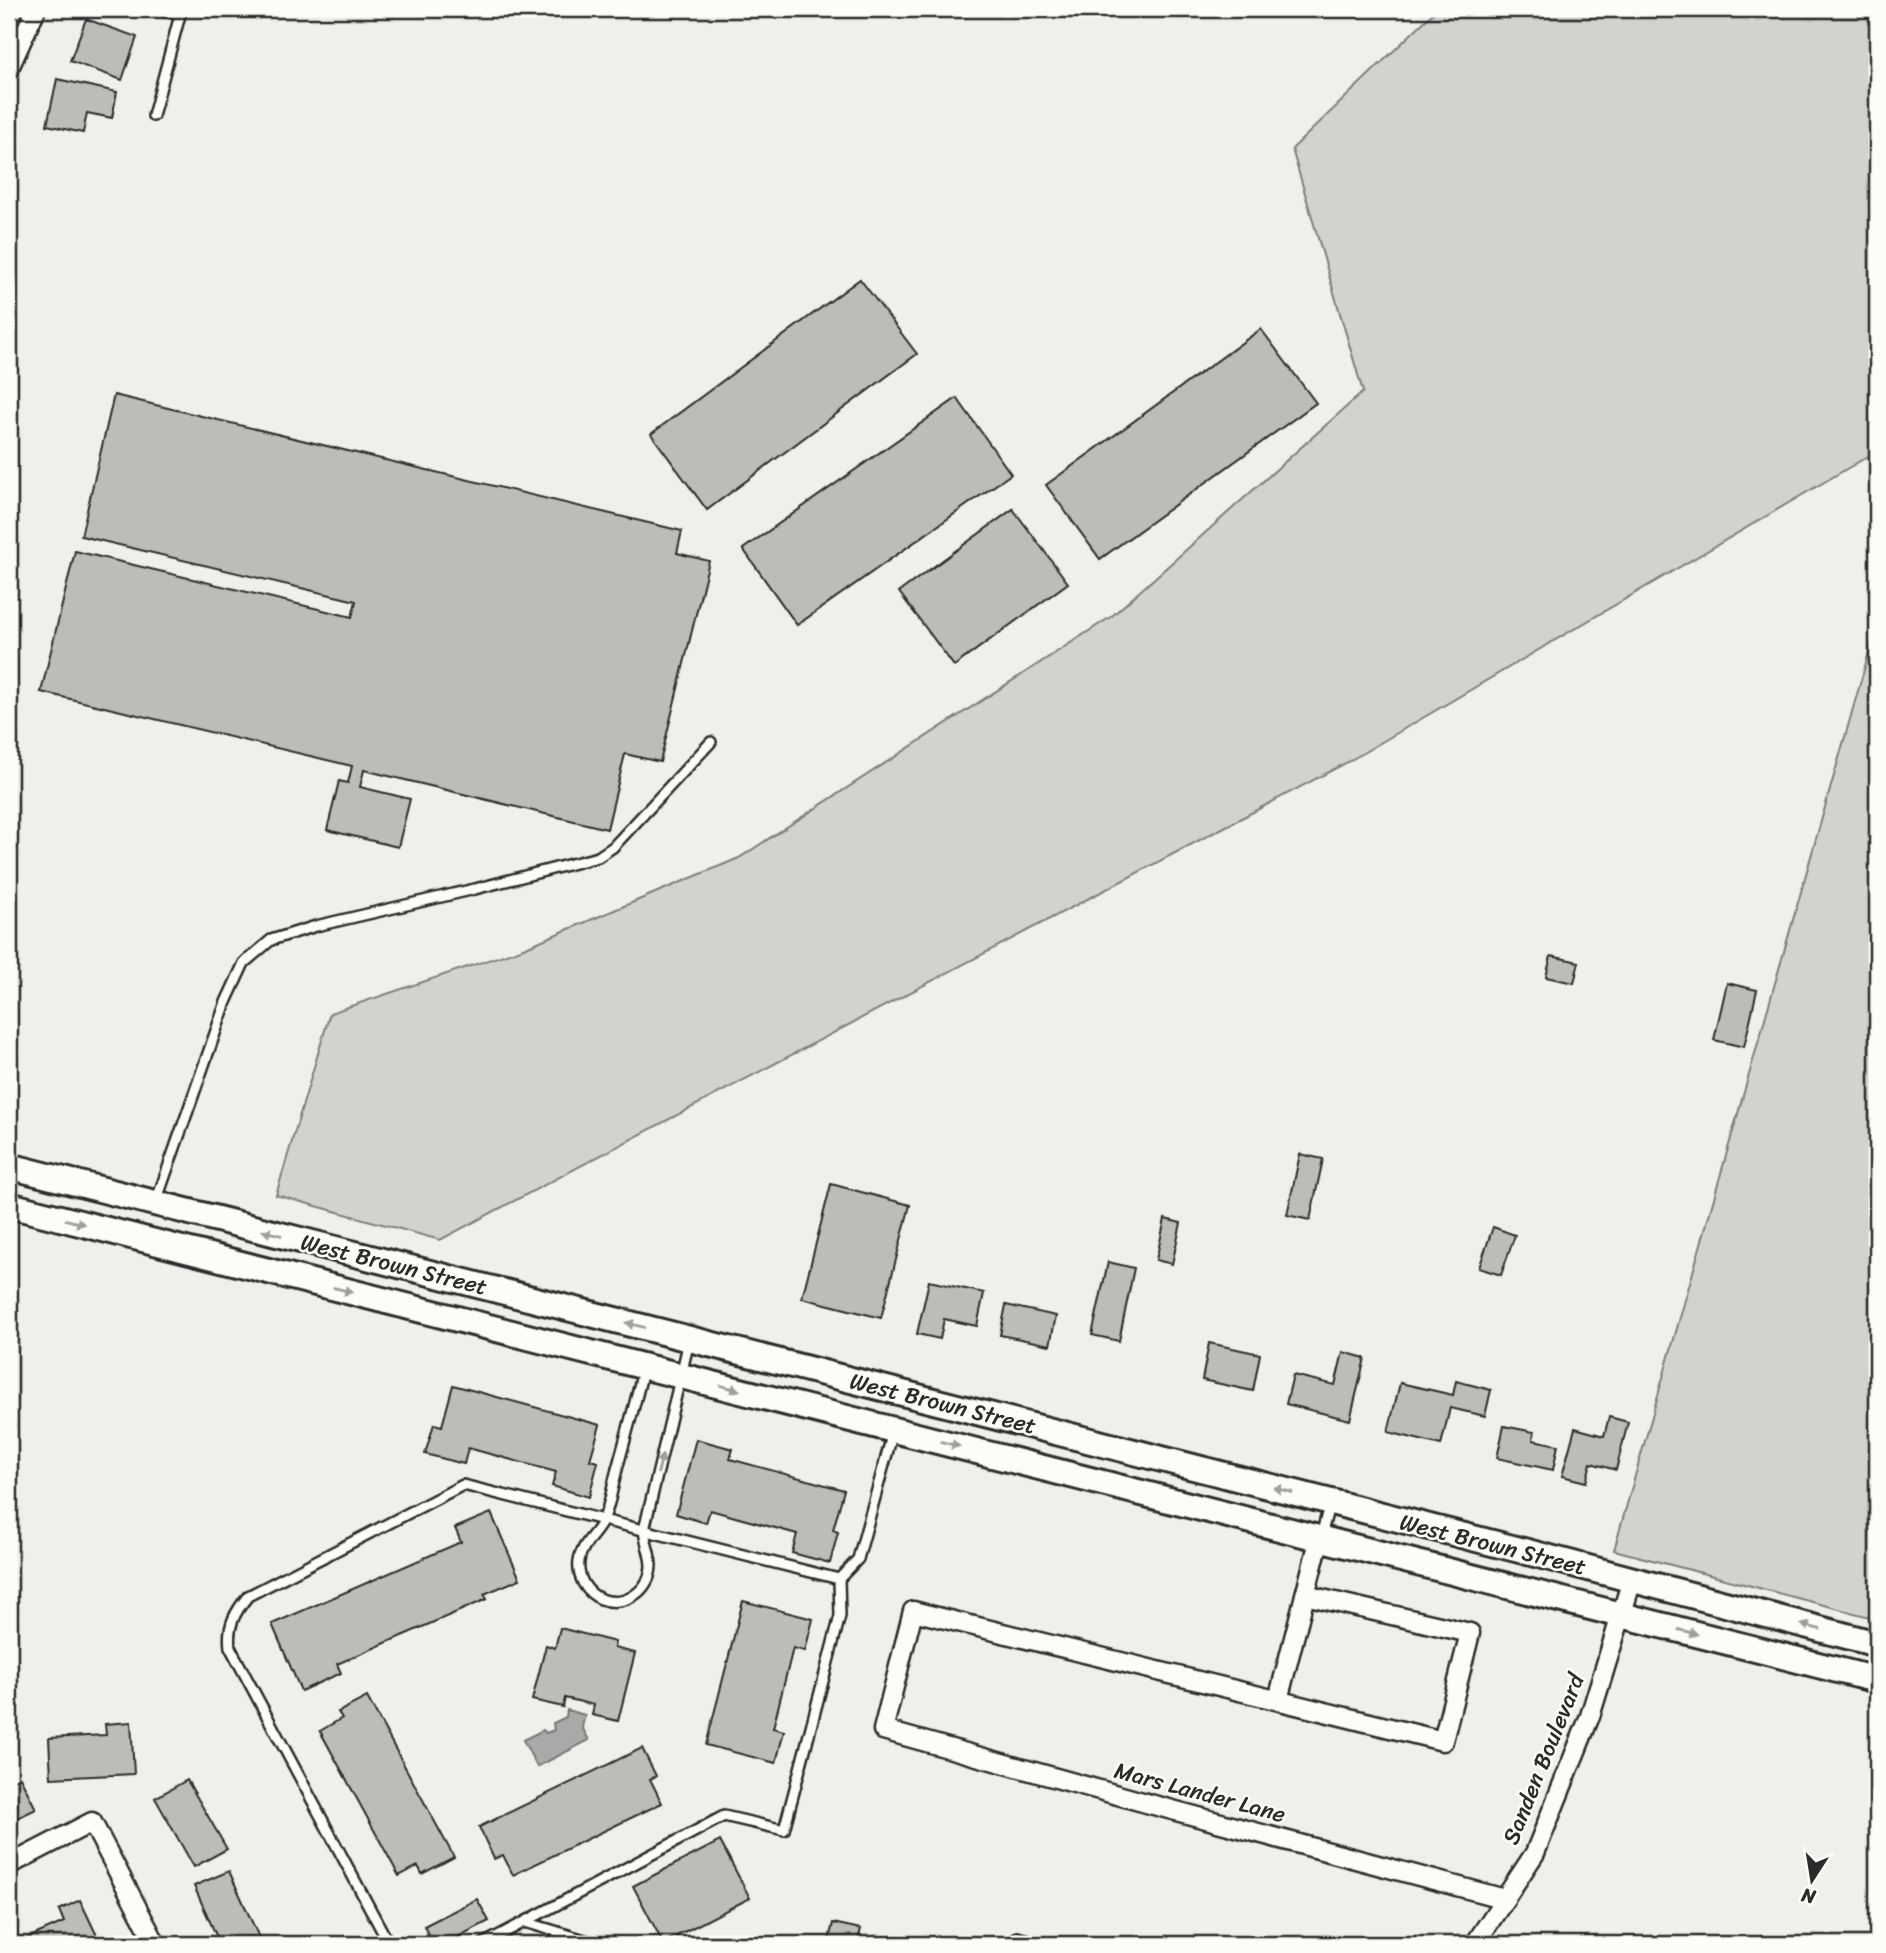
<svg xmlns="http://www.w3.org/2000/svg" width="1886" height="1953" font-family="Sriracha,sans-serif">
<rect width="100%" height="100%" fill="#f0efeb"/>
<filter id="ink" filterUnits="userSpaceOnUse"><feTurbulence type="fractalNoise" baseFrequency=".0143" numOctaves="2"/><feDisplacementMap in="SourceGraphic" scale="14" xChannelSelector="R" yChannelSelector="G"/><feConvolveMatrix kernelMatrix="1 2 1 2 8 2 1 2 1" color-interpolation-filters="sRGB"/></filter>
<g filter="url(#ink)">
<g fill="#d3d2cf" stroke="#7f7e7d" stroke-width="2">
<path d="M1437,9H1877V451L1346,763L440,1240L276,1195L330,1013L521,949L739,858L1112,616L1363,392L1292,149Z"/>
<path d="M1877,624V1619L1614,1550Z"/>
</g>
<path fill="#aaa9a7" stroke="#777775" stroke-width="2" d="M567,1710L585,1715L582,1727L589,1740L537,1767L523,1740L543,1730L546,1733L554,1730L553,1723L566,1717Z"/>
<g fill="#bdbcb8" stroke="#2b2b2b" stroke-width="2">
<path d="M86,19L137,37L122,80L70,61Z"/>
<path d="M57,79L117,92L112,118L87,113L83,133L47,125Z"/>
<path d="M860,279L917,354L707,510L651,434Z"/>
<path d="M1261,329L1316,403L1100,559L1046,485Z"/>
<path d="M114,395L682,531L677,553L709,561L660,762L625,754L607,829L364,770L360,787L410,799L398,847L327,830L339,781L348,783L352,766L41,692L75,551L352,617L356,601L81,536Z"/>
<path d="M957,398L1011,474L797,625L743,549Z"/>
<path d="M1013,509L1068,583L954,666L899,592Z"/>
<path d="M1551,956L1579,962L1574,983L1546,977Z"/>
<path d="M1727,983L1757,990L1744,1047L1714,1040Z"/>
<path d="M1300,1154L1323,1159L1310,1220L1287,1215Z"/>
<path d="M831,1184L910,1205L881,1318L802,1298Z"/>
<path d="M1165,1219L1181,1223L1172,1264L1156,1260Z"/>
<path d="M1493,1227L1515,1235L1501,1275L1479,1268Z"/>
<path d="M1108,1262L1134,1268L1119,1341L1092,1335Z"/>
<path d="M929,1281L984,1293L977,1326L944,1319L940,1339L917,1334Z"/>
<path d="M1006,1305L1056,1316L1050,1345L1000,1335Z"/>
<path d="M1209,1343L1260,1354L1253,1391L1202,1380Z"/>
<path d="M1343,1352L1365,1358L1350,1420L1286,1404L1293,1375L1335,1385Z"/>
<path d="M1456,1381L1491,1390L1485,1416L1450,1408L1441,1445L1388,1432L1400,1383L1453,1395Z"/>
<path d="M453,1385L600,1425L590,1460L598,1462L589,1497L552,1486L556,1472L468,1448L464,1464L425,1454L434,1424L442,1426Z"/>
<path d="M1609,1417L1628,1422L1616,1470L1591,1463L1586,1482L1562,1476L1575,1428L1604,1436Z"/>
<path d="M1504,1426L1534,1432L1533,1440L1558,1445L1553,1470L1497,1458Z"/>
<path d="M696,1439L733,1449L730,1459L844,1490L833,1530L838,1532L830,1563L792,1553L797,1534L710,1510L706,1523L676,1514Z"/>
<path d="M491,1513L520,1579L484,1594L487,1599L337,1664L341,1673L301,1691L272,1624L461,1542L455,1528Z"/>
<path d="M743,1601L813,1619L805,1651L793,1648L773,1728L784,1731L776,1763L706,1745Z"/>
<path d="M560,1628L615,1642L614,1648L635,1653L618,1721L592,1715L594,1705L565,1698L563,1707L532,1700L546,1645L555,1648Z"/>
<path d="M367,1697L454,1857L422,1874L418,1866L399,1876L320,1731L342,1718L338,1712Z"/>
<path d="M131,1722L134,1774L51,1778L49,1738L106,1735L105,1724Z"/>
<path d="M642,1748L656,1776L650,1779L662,1803L513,1875L503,1855L494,1859L479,1827Z"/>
<path d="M20,1777L36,1809L9,1822V1782Z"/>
<path d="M187,1780L227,1849L194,1867L155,1798Z"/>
<path d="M720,1841L750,1898L663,1943L633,1886Z"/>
<path d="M229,1871L262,1944H220L194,1886Z"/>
<path d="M477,1899L489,1921L444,1944H433L424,1926Z"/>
<path d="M80,1900L99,1940L90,1944H14L64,1922L59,1910Z"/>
<path d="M833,1923L861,1929L857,1944H828Z"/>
</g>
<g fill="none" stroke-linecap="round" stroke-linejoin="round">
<g stroke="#2b2b2b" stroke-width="14">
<g id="service">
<path d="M157,9L180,15L182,9"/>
<path d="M153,116L180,15"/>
<path d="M156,1202L226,1002L244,963L271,940L316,926L475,889L598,857L613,847L711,742"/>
<path d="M643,1370C635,1405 625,1439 616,1473C612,1488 610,1506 603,1520C597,1534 581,1544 579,1561C577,1577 586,1593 601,1599C624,1608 650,1591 651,1566C651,1555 645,1542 644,1530L689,1341"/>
<path d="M1321,1536L1330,1502"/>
<path d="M839,1579L858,1559L893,1432"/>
<path d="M525,1922L598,1944"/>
<path d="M389,1944L230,1647C227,1626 235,1612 248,1596L463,1485L839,1579L840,1616L784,1830L724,1816L483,1944"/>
<path d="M1015,1944L1017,1937L1044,1944"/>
</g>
</g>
<g stroke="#2b2b2b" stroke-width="23">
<g id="minor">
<path d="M9,68L36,9"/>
<path d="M1305,1595L1320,1537"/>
<path d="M1278,1700L1305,1595L1470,1633L1443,1741L913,1611L883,1730L1150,1804L1505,1899"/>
<path d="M9,1865L92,1822L156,1944"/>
<path d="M1475,1944L1535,1853L1590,1716L1632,1580"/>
</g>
</g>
<g stroke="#2b2b2b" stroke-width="30">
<g id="secondary">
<path d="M9,1166L1516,1549L1877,1644"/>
<path d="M9,1205L1877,1680"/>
</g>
</g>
<path stroke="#2b2b2b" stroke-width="3.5" stroke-dasharray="2 5" stroke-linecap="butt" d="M1877,1093C1869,1131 1870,1170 1877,1208"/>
<use href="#service" stroke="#fdfcf7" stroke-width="9"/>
<use href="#minor" stroke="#fdfcf7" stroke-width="18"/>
<use href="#secondary" stroke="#fdfcf7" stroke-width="24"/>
</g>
<defs><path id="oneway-solid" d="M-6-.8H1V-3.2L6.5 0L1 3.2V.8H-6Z" transform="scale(1.75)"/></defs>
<g fill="#9e9e9b">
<use href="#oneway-solid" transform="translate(75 1222) rotate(14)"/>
<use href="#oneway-solid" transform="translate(272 1233) rotate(-166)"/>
<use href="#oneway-solid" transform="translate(343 1290) rotate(14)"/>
<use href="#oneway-solid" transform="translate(635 1325) rotate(-166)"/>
<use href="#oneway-solid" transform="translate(730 1388) rotate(14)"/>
<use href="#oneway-solid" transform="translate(950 1444) rotate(14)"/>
<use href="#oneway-solid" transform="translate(660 1464) rotate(-76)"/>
<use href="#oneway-solid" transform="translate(1283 1490) rotate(-166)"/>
<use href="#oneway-solid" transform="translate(1811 1627) rotate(-165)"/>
<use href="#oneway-solid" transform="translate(1688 1632) rotate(14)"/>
</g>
</g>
<g text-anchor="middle" stroke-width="5" stroke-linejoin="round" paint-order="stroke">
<g font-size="23" fill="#2b2b2b" stroke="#fdfcf7">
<text transform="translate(394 1264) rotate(14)" y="8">West Brown Street</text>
<text transform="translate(943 1403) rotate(14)" y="8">West Brown Street</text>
<text transform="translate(1493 1544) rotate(14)" y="8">West Brown Street</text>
<text transform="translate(1543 1759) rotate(-68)" y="8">Sanden Boulevard</text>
<text transform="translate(1200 1792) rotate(15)" y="8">Mars Lander Lane</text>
</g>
</g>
<rect width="1886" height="1953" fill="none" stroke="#fdfcf7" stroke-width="35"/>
<rect x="18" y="18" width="1851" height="1918" fill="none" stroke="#2b2b2b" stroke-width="2.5" filter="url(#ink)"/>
<g transform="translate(1812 1880) rotate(192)" stroke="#fdfcf7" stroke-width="5" paint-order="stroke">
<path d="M0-5L12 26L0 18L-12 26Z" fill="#2b2b2b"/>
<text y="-10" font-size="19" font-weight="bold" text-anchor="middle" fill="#2b2b2b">N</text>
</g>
</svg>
